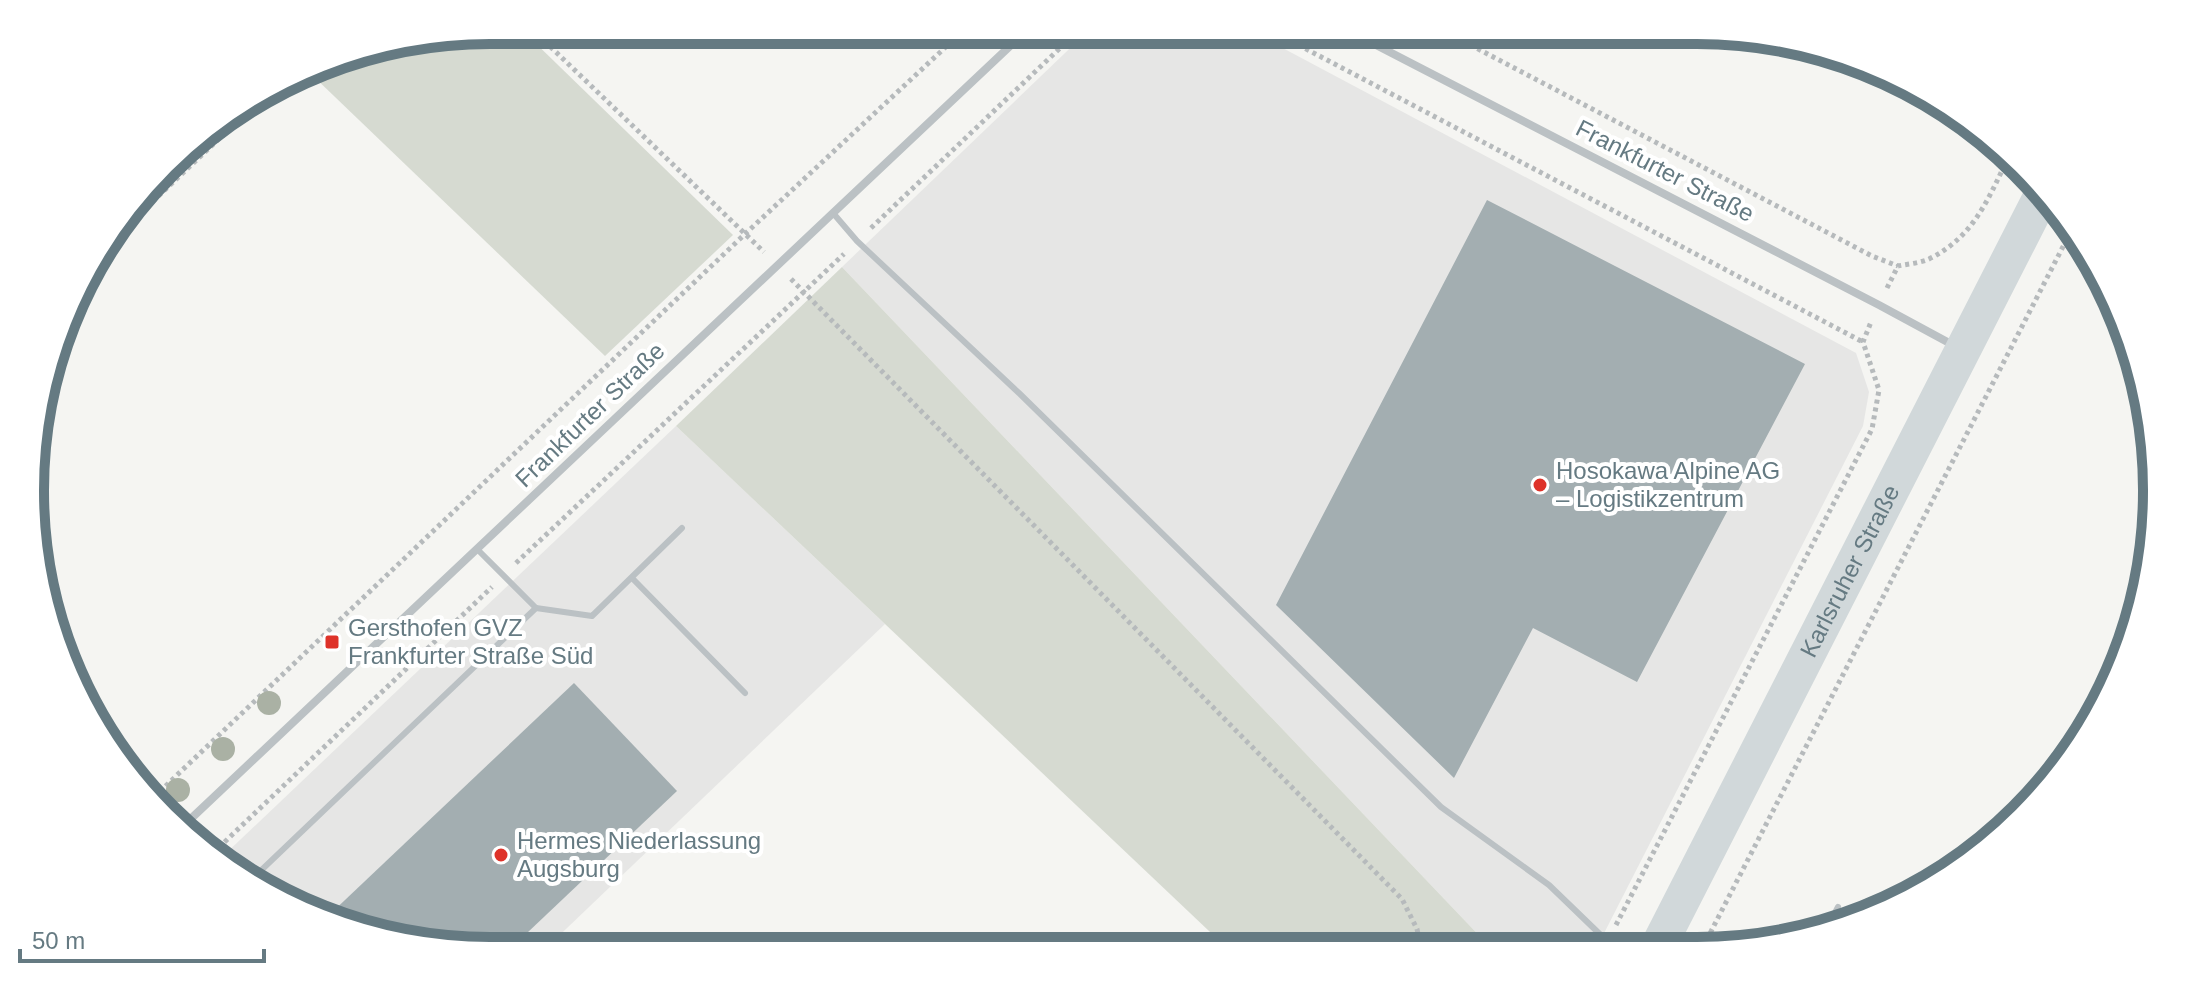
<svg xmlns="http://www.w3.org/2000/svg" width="2187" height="981" font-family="Arial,sans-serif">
<rect width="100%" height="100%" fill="#f5f5f2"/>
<g fill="#e6e6e5">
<path d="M1089,30H1249L1856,353L1869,392L1863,426L1597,947L1491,948L842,267Z"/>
<path d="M676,426L885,624L543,951H490L315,916L221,858Z"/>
</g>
<g fill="#d6dad1">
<path d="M490,30H522L733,235L605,356L310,73L342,55Z"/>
<path d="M842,267L1491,948L1228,949L676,426Z"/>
</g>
<g fill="#a3aeb1">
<path d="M1487,200L1805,364L1637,682L1533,628L1454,778L1276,605Z"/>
<path d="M574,683L677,791L508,951H490L326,918Z"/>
<path d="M1879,894L1896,902L1867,917Z"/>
</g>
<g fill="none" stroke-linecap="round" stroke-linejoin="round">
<g stroke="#b6babc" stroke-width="5" stroke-dasharray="4 4" stroke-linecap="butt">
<path d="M533,30L764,252"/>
<path d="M1270,30L1863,342"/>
<path d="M1442,30L1872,256L1898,266"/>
<path d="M871,228L1079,30"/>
<path d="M100,251L255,105"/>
<path d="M791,279L1402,899L1417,929L1421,948"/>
<path d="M1887,288L1898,266C1908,264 1920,263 1929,259C1974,237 1988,199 2009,156"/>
<path d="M516,563L844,254"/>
<path d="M154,797L745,234L964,30"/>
<path d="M213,853L492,587"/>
<path d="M1616,925L1872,429L1879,390L1863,342L1871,322"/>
<path d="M1703,947L2069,235"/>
</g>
<g stroke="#bbc1c4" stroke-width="6">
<path d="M833,213L857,241L1020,394L1441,807L1549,885L1608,942L1618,947"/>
<path d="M478,550L536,608"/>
<path d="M632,578L745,693"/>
<path d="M253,878L536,608L592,616L682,528"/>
<path d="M1827,928L1838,907"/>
</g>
<g stroke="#bbc1c4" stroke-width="8">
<path d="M1347,30L1879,305L1953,345"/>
<path d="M180,829L1027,30"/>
</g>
<path stroke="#d1d8da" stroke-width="36" id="s1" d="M1658,947L2042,195"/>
</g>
<g fill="#aab1a4">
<circle cx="269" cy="703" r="12"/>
<circle cx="223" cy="749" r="12"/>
<circle cx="178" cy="790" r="12"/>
</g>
<g fill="#de3229" stroke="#fff" stroke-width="3">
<circle cx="1540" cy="485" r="8"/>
<rect x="324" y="634" width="16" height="16" rx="4"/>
<circle cx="501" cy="855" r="8"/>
</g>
<g text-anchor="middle" stroke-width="8" stroke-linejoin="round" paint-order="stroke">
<g font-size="24" fill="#657a82" stroke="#fff">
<text transform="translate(1665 171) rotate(27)" y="8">Frankfurter Straße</text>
<text transform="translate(590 415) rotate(-44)" y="8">Frankfurter Straße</text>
<text dy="8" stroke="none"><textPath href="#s1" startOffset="422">Karlsruher Straße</textPath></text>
</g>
<g font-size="24" fill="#657a82" stroke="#fff" text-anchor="start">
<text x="1556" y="479">Hosokawa Alpine AG<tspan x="1556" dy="28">– Logistikzentrum</tspan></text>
<text x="348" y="636">Gersthofen GVZ<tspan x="348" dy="28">Frankfurter Straße Süd</tspan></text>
<text x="517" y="849">Hermes Niederlassung<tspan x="517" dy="28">Augsburg</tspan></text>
</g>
</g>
<path d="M0 0H2187V981H0ZM490 44H1697A446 446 0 0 1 2143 490V491A446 446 0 0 1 1697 937H490A446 446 0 0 1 44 491V490A446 446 0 0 1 490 44Z" fill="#fff" fill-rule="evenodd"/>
<path fill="none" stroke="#657a82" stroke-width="10" d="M490 44H1697A446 446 0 0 1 2143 490V491A446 446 0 0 1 1697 937H490A446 446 0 0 1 44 491V490A446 446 0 0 1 490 44Z"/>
<path d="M20 949v12h244v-12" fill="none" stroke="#657a82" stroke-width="4"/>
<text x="32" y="949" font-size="24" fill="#657a82" stroke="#ffffff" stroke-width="6" paint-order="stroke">50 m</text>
</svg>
